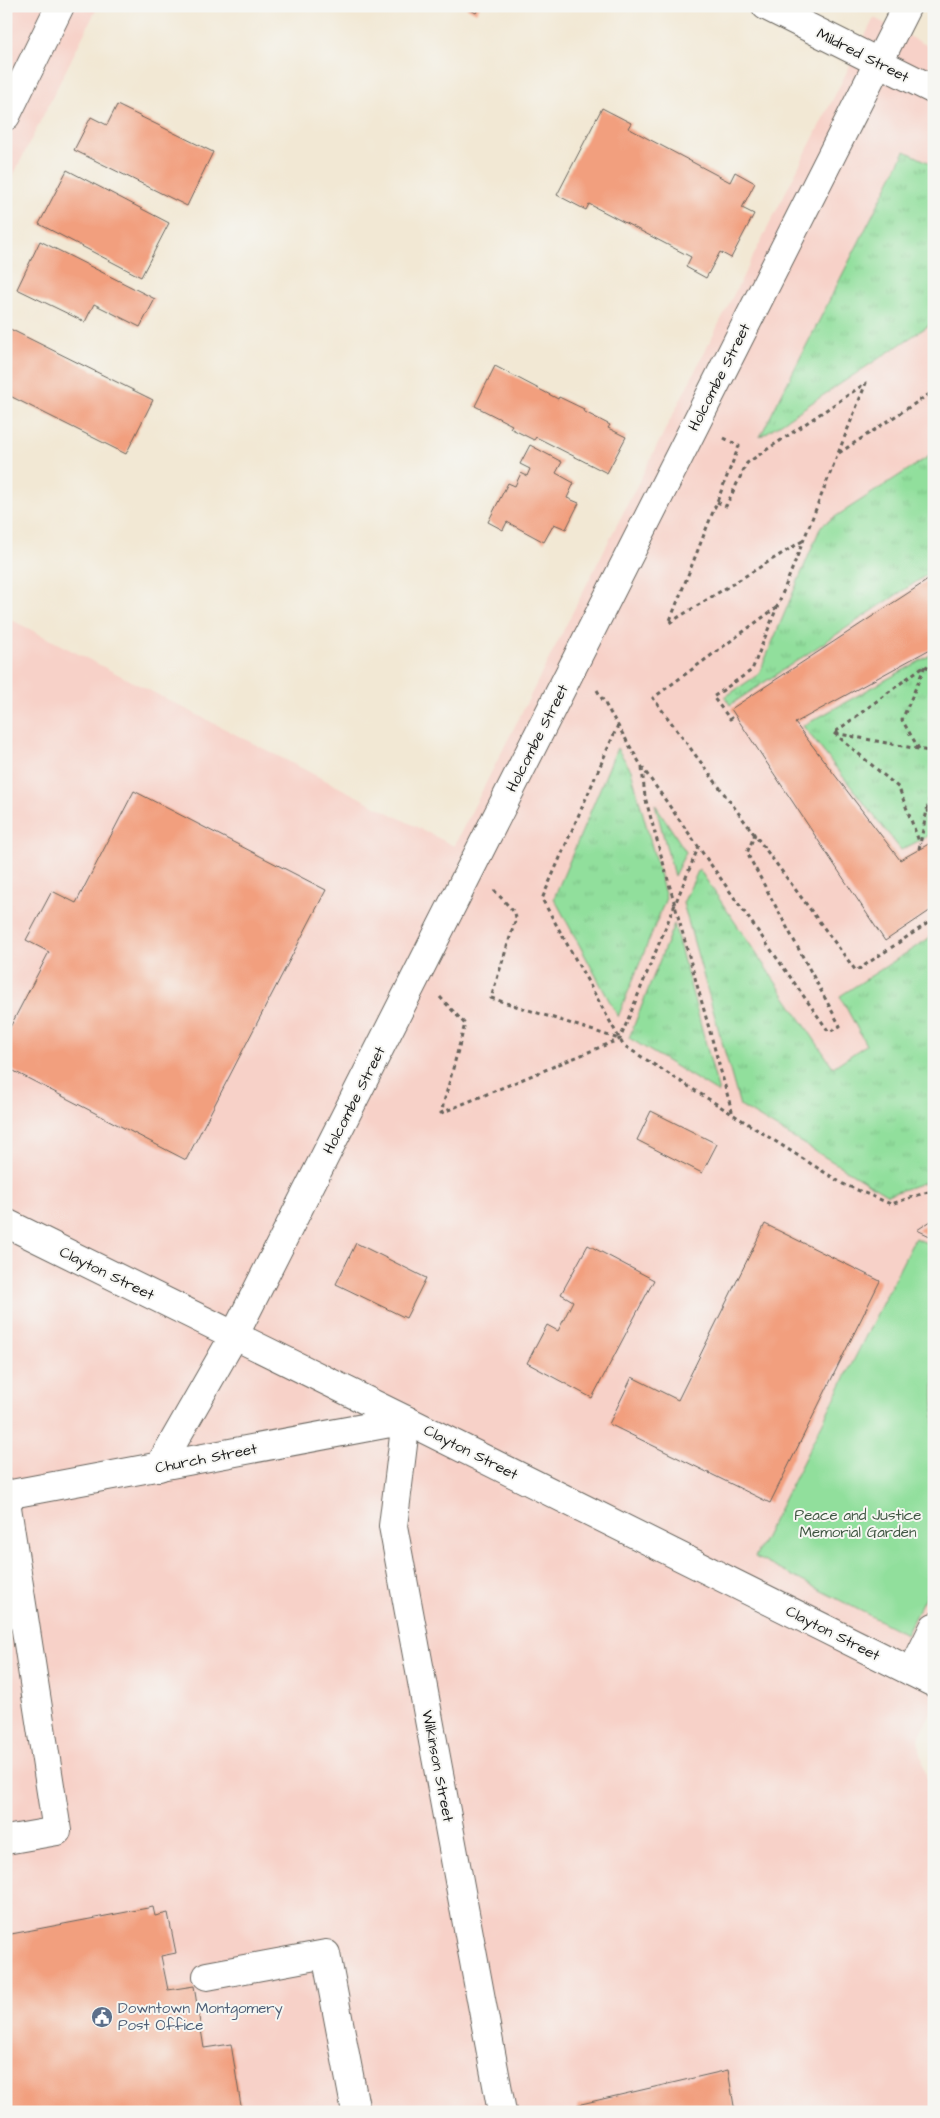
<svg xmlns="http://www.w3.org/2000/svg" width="940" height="2118" font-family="'Architects Daughter',sans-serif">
<defs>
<pattern id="grass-tufts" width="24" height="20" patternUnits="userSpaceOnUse" patternTransform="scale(1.25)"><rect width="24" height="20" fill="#91df9c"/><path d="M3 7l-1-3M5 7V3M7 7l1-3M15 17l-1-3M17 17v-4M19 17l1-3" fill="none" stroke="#7cbf86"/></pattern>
</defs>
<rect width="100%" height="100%" fill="#f6f6f2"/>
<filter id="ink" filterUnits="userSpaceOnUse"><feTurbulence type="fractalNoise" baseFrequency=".02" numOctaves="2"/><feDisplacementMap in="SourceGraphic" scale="10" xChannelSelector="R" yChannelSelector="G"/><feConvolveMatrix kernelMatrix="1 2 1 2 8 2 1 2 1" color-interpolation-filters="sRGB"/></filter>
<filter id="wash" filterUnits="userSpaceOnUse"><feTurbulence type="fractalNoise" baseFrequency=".0096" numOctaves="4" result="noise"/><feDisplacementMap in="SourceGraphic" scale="20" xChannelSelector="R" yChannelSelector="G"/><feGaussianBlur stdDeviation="1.12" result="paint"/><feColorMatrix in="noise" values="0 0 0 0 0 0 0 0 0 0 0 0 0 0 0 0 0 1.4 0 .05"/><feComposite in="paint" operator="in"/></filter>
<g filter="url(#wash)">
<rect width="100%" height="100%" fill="#f2e8d4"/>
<g fill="#f7d1c8">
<path d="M6,6H98L6,190Z"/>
<path d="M874,18L934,49V1706L918,1740L934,1809V2112H6V617L454,846Z"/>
</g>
<g fill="url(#grass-tufts)" stroke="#567e5c">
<path d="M905,151L934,165V322L760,437Z"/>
<path d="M934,453V570L730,705L725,697L759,674L821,526Z"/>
<path d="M934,653V833L901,850L803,726Z"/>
<path d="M617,748L631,770L666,898L618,1017L554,898Z"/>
<path d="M655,804L686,852L674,876Z"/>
<path d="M699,869L833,1067L866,1045L840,996L934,935V1179L888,1195L740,1106L683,903Z"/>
<path d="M674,924L719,1093L629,1038Z"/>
</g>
<path fill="#91df9c" stroke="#567e5c" d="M915,1238L934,1246V1579L906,1634L755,1557Z"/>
<g id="blocks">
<g fill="#f29f7e">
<path d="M464,6H480L476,13Z"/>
<path d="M117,105L213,152L187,206L74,150L91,117L107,125Z"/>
<path d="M602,108L631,123L628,128L730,182L735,172L755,183L742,208L754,214L731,258L720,252L706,278L686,267L691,257L589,204L586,210L557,195Z"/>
<path d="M67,170L169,223L141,277L39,224Z"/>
<path d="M40,241L155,299L140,327L94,304L85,322L17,289Z"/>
<path d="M6,327L153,400L126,454L6,394Z"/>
<path d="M495,366L558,399L559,397L584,409L583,411L610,425L608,428L626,437L607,473L536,437L534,440L510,428L512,425L475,406Z"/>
<path d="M530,445L562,462L556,473L574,483L567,498L579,503L566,529L554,524L544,542L507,522L503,530L488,522L508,483L515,486L521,473L527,476L530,469L520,464Z"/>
<path d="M934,576V647L795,723L900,860L934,841V908L885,941L731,709Z"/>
<path d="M134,791L326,890L186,1160L6,1067V1035L49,952L26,940L52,891L76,903Z"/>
<path d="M651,1111L717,1144L702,1173L637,1140Z"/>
<path d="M934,1219V1238L917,1230Z"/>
<path d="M765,1224L880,1281L770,1503L609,1424L632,1377L678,1400Z"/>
<path d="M356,1243L426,1278L406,1318L336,1284Z"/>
<path d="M588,1245L654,1280L592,1398L527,1363L547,1325L558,1331L573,1301L561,1294Z"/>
<path d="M153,1907L155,1916L168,1913L176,1953L161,1956L168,1990L194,1986L204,2048L231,2044L242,2112H6V2087L9,2086L6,2068V1935Z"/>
<path d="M728,2070L735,2112H579L577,2105Z"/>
</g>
</g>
</g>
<g filter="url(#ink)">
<use href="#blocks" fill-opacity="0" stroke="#67635c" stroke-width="1"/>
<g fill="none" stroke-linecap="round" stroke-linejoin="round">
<g stroke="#67635c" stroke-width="30">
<g id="minor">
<path d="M766,6L934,90"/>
<path d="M6,116L60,6"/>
<path d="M6,1223L406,1420L934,1683"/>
<path d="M159,1467L234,1336L907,6"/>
<path d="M6,1495L406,1420L393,1526L502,2112"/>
<path d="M6,1501L57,1831L6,1840"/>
<path d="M912,1672L934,1627"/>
<path d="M207,1976L326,1954L356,2112"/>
</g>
</g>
<g stroke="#67635c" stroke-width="3" stroke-dasharray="4 4" stroke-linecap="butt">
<path d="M724,438L739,446L669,623L804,540"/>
<path d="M839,453L934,391"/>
<path d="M717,502L726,506L747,463L866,383L752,670L713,697L730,719L735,716"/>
<path d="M777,607L653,698L856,971L934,919"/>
<path d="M934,674L925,665L834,733L934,752"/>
<path d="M597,690L642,767L829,1032L840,1026L747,853L755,834"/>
<path d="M618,725L542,899L623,1045L843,1184L891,1204L934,1190"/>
<path d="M834,733L899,788L920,844"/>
<path d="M919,749L902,720L925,666"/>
<path d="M642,768L645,797L733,1115"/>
<path d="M927,812L934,808"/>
<path d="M919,849L934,776"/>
<path d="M494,890L515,913L516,918L491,998L619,1039"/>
<path d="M440,997L465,1024L441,1113L620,1039L698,848"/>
</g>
<use href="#minor" stroke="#fff" stroke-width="28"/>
</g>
</g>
<defs>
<g id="civic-disc" transform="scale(1.125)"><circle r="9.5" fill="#5c6f8a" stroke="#f6f6f2"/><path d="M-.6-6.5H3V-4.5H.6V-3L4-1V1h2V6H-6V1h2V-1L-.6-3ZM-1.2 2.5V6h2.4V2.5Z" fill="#fff"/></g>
</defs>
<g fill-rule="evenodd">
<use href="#civic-disc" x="102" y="2017"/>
</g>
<g text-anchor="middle" stroke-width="4" stroke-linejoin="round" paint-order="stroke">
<g font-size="15" fill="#1c1c1c" stroke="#f6f6f2">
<text transform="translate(863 55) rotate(27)" y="5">Mildred Street</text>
<text transform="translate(719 377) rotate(-63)" y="5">Holcombe Street</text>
<text transform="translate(537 738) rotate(-63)" y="5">Holcombe Street</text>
<text transform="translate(354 1100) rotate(-63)" y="5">Holcombe Street</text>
<text transform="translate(107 1273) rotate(26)" y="5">Clayton Street</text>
<text transform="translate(471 1452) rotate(27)" y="5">Clayton Street</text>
<text transform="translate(206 1458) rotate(-11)" y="5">Church Street</text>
<text transform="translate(833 1633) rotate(27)" y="5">Clayton Street</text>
<text transform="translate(438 1766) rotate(79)" y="5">Wilkinson Street</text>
</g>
<g font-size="15" fill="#3f5642" stroke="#f6f6f2">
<text x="858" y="1520">Peace and Justice<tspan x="858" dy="17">Memorial Garden</tspan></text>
</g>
<g font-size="15" fill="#4e5e75" stroke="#f6f6f2" text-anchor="start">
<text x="118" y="2013">Downtown Montgomery<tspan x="118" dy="17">Post Office</tspan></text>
</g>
</g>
<rect width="940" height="2118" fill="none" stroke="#f6f6f2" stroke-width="25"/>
</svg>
